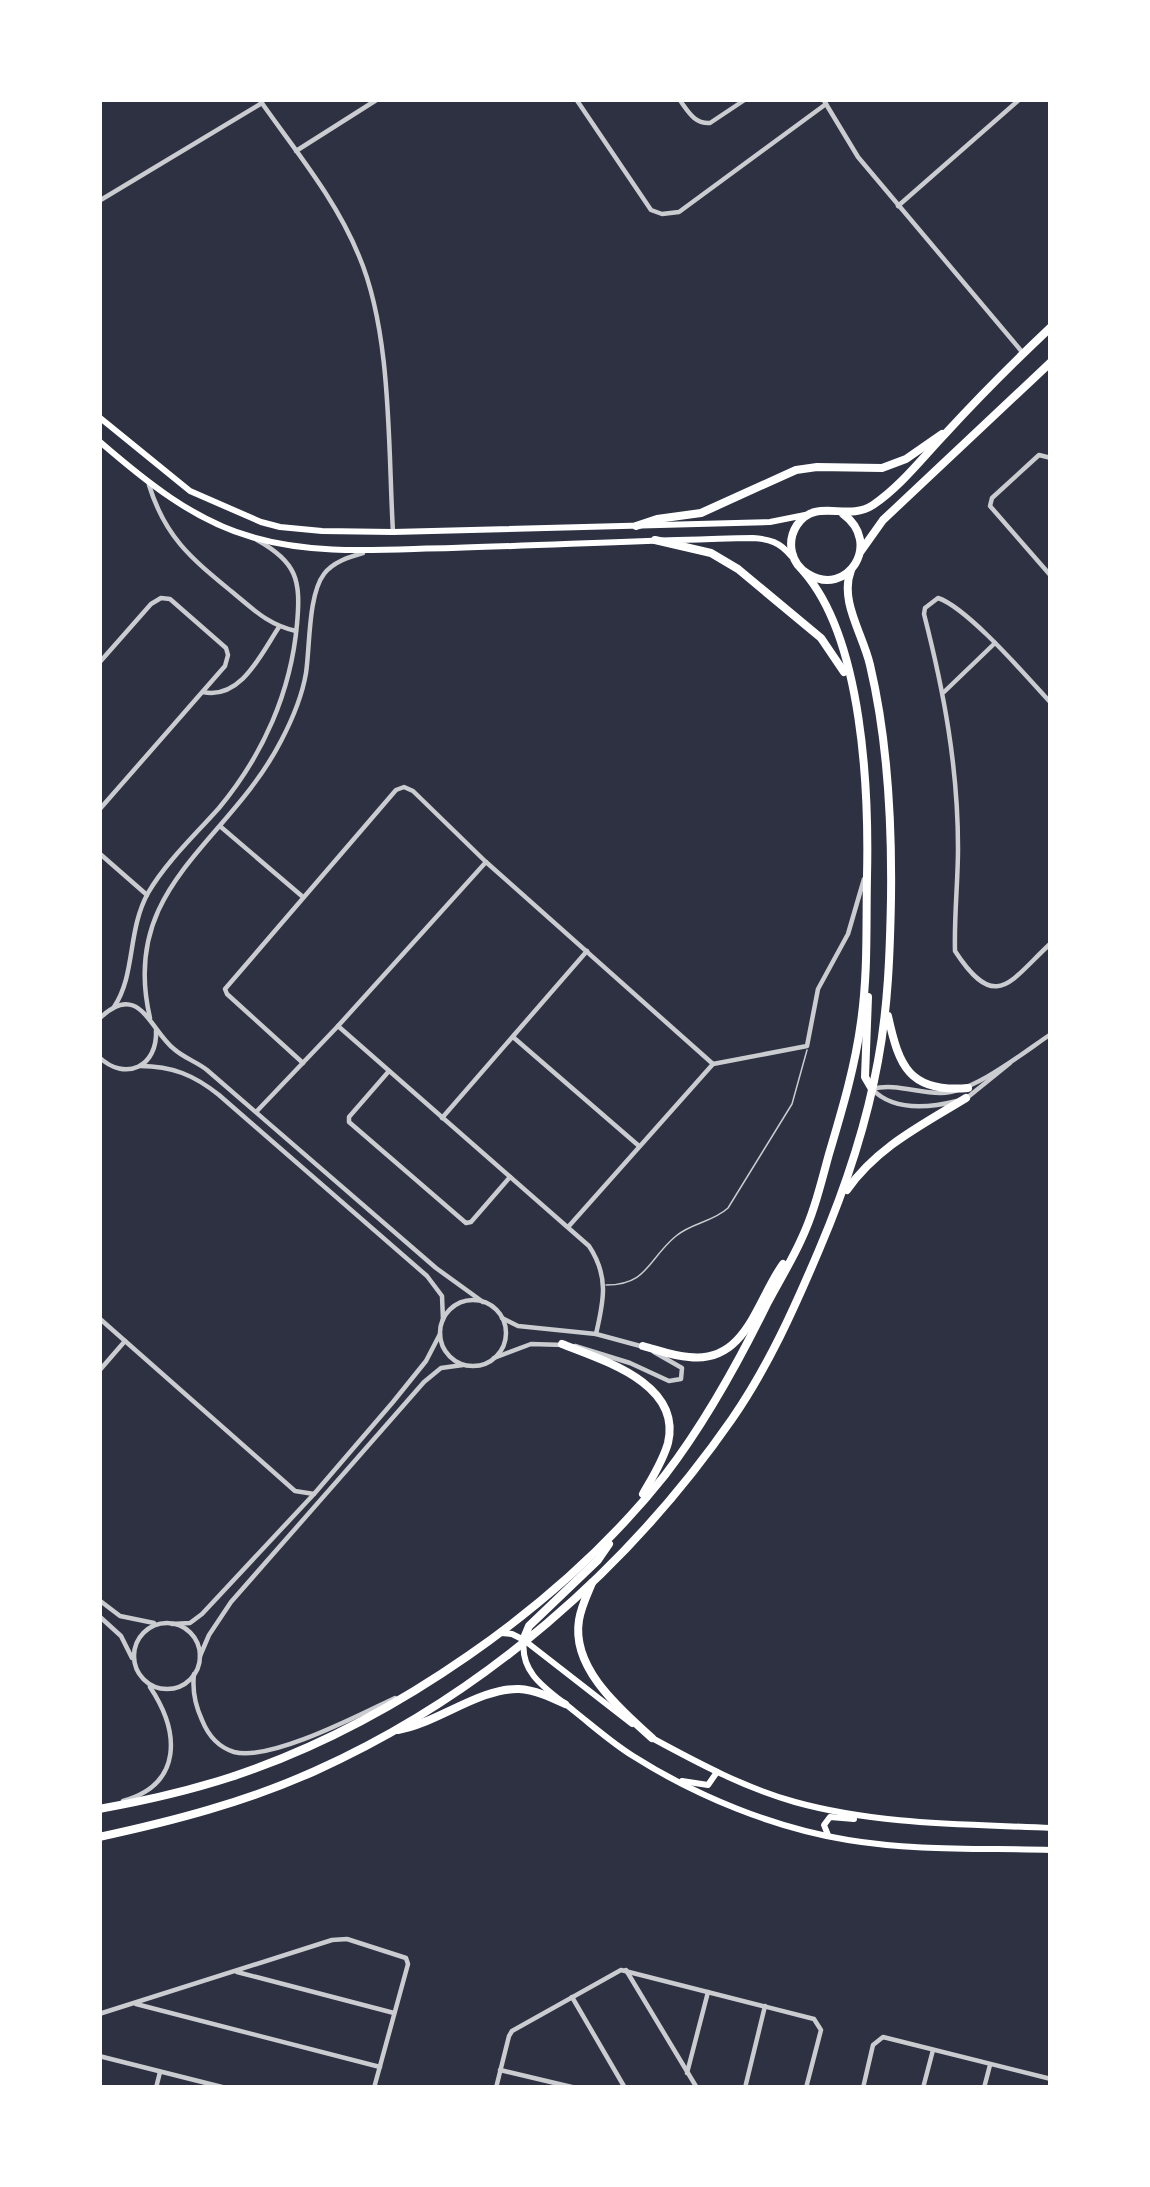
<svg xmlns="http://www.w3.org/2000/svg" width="1150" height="2187" font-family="'Public Sans',sans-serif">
<rect width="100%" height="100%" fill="#2d3142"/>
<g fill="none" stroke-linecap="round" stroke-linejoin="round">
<path stroke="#caccd0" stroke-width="1.5" d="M606,1285C648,1285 648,1259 676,1236C691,1223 713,1222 728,1208L792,1104L807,1050"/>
<g stroke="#caccd0" stroke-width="4.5">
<path d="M259,99C294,149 336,199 359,256C392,334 388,447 393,532"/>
<path d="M576,99L651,210L662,214L679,212L826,104"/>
<path d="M679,99C688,111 694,124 710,123L746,99"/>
<path d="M823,99L858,157L1023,353"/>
<path d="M296,151L378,99"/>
<path d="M99,201L262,103"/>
<path d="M898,206L1020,99"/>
<path d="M1051,458L1039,455L992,498L990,506L1051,576"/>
<path d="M149,485C165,537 191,558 231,591C253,609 268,625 296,631"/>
<path d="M99,663L151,604L161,598L170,599L226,648L228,655L225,666L99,810"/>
<path d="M203,692C241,700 261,654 279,627"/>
<path d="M944,692L995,643"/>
<path d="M1051,703C1027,677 968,608 938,598L925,608L924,614C944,692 958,767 958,848C958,882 954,917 955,951C996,1014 1010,981 1051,943"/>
<path d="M221,827L303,897"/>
<path d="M99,853L147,895"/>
<path d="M338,1026L589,1246C609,1276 604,1300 596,1334"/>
<path d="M513,1037L639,1146"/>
<path d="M303,1063L227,994L225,989L396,790L404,787L413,791L486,862L713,1064"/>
<path d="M389,1071L349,1117V1122L466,1223L471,1222L510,1177"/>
<path d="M257,1111L338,1026L486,862"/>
<path d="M442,1118L587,951"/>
<path d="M569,1226L713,1064L807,1046L818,989L848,934L864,879"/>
<path d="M99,1318L295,1491L314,1494"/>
<path d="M99,1371L125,1341"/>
<path d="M626,1970L697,2088"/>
<path d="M237,1972L394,2013"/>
<path d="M572,1997L625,2088"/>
<path d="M136,2004L380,2067"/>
<path d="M99,2014L332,1940L347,1939L406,1958L408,1964L374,2088"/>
<path d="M99,2056L226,2088"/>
<path d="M500,2070L576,2088"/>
<path d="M687,2073L708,1992"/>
<path d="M156,2088L160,2072"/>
<path d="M496,2088L509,2036L512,2031L621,1970L814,2019L821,2030L806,2088"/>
<path d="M745,2088L765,2006"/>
<path d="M863,2088L873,2045L883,2037L1051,2079"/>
<path d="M923,2088L933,2050"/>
<path d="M984,2088L990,2065"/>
</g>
<g stroke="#caccd0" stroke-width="4.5">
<path d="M114,1007C136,974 127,931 148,893C166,862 195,835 219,808C263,755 291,692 297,624C301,580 297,562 257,540"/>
<path d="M150,1018C119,886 228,844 281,741C292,720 302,697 306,673C310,647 308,595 324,574C333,562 349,557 363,553"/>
<path d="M99,1019C139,979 150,1030 174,1049C184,1058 197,1062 207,1070L436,1268L483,1302"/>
<path d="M99,1057C125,1082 158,1067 156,1030"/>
<path d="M140,1066C172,1066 194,1075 219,1095L427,1276L442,1296L443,1320"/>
<path d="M872,1089C895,1083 917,1093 940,1093C972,1094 1024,1052 1051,1034"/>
<path d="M872,1089C893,1111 929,1108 957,1101"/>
<path d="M968,1097L1010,1063"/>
<circle cx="473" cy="1333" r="33"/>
<path d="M502,1318L518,1326L596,1334L644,1347"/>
<path d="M575,1346L630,1363L669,1381L681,1379L682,1368L654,1352"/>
<path d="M494,1358L531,1344L564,1345"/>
<path d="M99,1600L120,1616L154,1623"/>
<path d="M99,1616L121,1636L132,1658"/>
<circle cx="167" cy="1656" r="33"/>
<path d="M172,1624L190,1623L202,1614L314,1494L393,1402L426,1361L440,1334"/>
<path d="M200,1656L209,1635L231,1602L424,1382L441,1368L463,1365"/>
<path d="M194,1674C192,1691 195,1705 202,1720C208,1735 218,1747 234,1752C270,1762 361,1714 395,1698"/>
<path d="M123,1801C183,1784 180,1732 150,1687"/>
</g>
<g stroke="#fff" stroke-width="6">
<path d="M99,417L190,491L261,522L280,527L322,531L393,532L770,522L805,515"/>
<path d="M99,441C144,480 194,521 252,537C317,556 385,549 452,548C552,545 652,540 753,538C769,539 780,542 791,556"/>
</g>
<g stroke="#fff" stroke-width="6">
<path d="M501,1633L512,1634L524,1640L632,1724"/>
<path d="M524,1640C519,1675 550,1691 574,1711C593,1726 612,1743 633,1756C696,1796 774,1828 848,1840C914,1851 984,1848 1051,1850"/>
<path d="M652,1738C698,1763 745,1788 795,1802C878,1825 966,1824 1051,1828"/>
<path d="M682,1781L708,1785L717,1772"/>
<path d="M828,1835L824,1825L830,1817L854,1819"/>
</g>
<g stroke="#fff" stroke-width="8">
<path d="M843,514C883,543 847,598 808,574C791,564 786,542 797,525C816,497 847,522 873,505C901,486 923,457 946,433C980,396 1015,361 1051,327"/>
<path d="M636,526L657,519L701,513L796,470L817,467L882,468L906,459L942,434"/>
<path d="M655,540L711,553L738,569L821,638L844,672"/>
<path d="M861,551L883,520L1051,362"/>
<path d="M868,997L865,1077L872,1089"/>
<path d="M888,1016C899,1066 909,1093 968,1088"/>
<path d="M847,1190C877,1147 922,1125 966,1098"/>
<path d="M562,1344C605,1361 682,1384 668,1443C663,1461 652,1478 643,1494"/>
<path d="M643,1346C658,1350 673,1356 689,1357C746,1364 757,1300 783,1264"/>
<path d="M592,1583C587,1595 581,1607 579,1620C571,1668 620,1709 652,1738"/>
<path d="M524,1638L529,1626L598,1560L609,1544"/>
<path d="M398,1730C438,1723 479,1688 519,1689C535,1690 550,1697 565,1704"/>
<path d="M99,1809C144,1801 188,1791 231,1777C389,1725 561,1606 665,1475C705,1423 738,1363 767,1304C778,1283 791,1262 801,1240C814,1213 821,1183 829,1154C842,1110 855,1067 861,1022C868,974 866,925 867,877C869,791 863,640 804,572"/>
<path d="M99,1837C173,1821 246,1802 315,1771C482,1696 628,1569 732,1419C768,1367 794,1309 819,1250C845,1189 866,1127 878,1061C888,1008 890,953 891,898C892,821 888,741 870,665C863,634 839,601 851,570"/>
</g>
</g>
<rect width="1150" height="2187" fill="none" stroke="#ffffff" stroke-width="204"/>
</svg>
